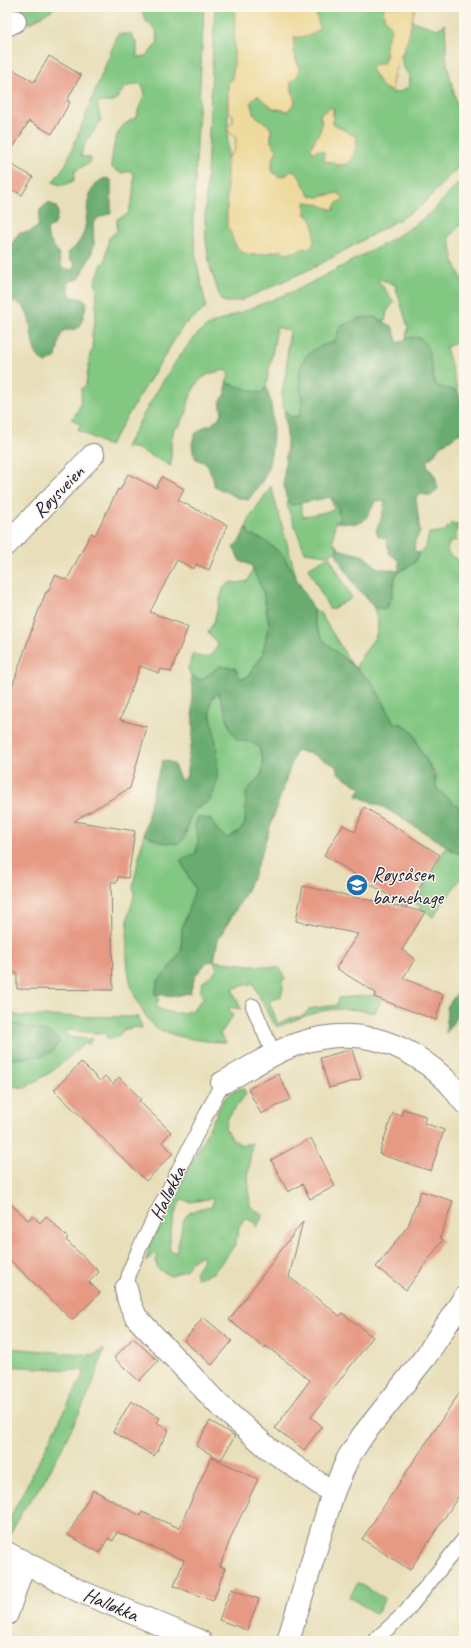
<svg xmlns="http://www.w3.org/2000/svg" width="471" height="1648" font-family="Caveat,sans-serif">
<rect width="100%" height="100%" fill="#fbf7ec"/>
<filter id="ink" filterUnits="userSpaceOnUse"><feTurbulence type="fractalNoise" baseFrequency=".025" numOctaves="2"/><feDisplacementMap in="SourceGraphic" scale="8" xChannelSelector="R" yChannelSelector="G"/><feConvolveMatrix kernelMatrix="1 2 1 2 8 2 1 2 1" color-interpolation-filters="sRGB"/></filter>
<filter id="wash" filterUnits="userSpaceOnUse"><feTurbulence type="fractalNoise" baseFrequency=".012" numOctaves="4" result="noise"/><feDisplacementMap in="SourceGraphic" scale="16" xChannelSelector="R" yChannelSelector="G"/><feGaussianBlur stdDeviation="0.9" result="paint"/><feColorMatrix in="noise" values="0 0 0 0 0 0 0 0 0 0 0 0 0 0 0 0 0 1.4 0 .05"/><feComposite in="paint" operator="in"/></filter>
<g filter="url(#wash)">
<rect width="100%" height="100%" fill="#e8dfba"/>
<g fill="#82c782" stroke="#52745e" fill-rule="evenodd">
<path d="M20,7H56L29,24Z"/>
<path d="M140,7H204L193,222L196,259L206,306C201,315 190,318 183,326L109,446L78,430L80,424L71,419C80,412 82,401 81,389L86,385L90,354L93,349L92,333L95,322L97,291L95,282L102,264L105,261L109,238L117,231V219L128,214L133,196L134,174L130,171L121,173L111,167C112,155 114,136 122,127C125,123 133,120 137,116C138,107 143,101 145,92L140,83L125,87L114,102H100L97,105L101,120C95,131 82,145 81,156L91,158L89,163L75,171L74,180C67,185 61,187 53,182L66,164L118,34H131L137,43V57L146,56L158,43L156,29L147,23Z"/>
<path d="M215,7H235C236,25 239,71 228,84L227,227L230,229C237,262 254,256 281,250L285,252L313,246C317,231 306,219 304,204L305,202C318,202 322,207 334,210C334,204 338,201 343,199L329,194L319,197L310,196C303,187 300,178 292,170L287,175L278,177L271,171L272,161L276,150L271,142V130L268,125L253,114L251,102L257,95L274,109L288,111L295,102L290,82L300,68L293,48L294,37L317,16L314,7H384C382,16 386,22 392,28L385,46L387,54L383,64H376L371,69L382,86L393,93L402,91L409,86C412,71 402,72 402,61C401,51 409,32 412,21L437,29L445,24L447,64L456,101L464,119V161L422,205L407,215L317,266L242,300C235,301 227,304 221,300L210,267L206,242L205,216ZM334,109L333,124L356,137C358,146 353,156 348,164L337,165L333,162H328L324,151L318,150L313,142C321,133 323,126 320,114Z"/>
<path d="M464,177V221L449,237L454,262L464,283V340L446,347L458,391L443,388L435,384L431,365L420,338H406L408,327L395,285L380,279L378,280L394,302L387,311L385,321C366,314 358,318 340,327L334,342L323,345L299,375L303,406L299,416L290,417C275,398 285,389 286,369C287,356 288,344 290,331L277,327L266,387L261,393L226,383L229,376L227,370C205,373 197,378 189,400C187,404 188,409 187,412C184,418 181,418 180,426L174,428L171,442V466L138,449L126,447C142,417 182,341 209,325L299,289L384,244L413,226L434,210Z"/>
<path d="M271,486L296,576C282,554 274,543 249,534L246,527L251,516Z"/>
<path d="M331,497C339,505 338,511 339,522H335L333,543L337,546V552L326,555L305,552L288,509L287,501L291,505L300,503L303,517L334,510Z"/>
<path d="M451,524H457L456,541L450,542L447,549L449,555L459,560L461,565L457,580L460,590L456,617V636L464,645V817L462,810L437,789L435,774L420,749L416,738L402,724L394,723C382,699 377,686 356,669C359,653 379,641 378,624C377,619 375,613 374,608L386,609L392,597L395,577L399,572L415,562L419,553L426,546L429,533L443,532Z"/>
<path d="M329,556L352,598L330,610L308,568Z"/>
<path d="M253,569L263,592L269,624L262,656L246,678H240L235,668L220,666L201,680L191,676L188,668L193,653C204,662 214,656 218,644L208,632L214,622L223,588L231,582L238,583L248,581Z"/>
<path d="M314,609L320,613L354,668C334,648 313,640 314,609Z"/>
<path d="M218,692C225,708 227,725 237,740L251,742L259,747L263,761L262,774L247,792L245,824L238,832L227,838L217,830L210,819L198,817L195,825L198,839L196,853L180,860L195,889L182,929L181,951L169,969L158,980L155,994L159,997L156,1007C168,1014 180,1015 193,1010L195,1006L204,998L200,993L202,983L217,970L214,961L280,968L285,979L282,980L283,987L281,997L269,1001L278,1024L290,1018L303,1016L309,1009L337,1005L338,998L375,995L374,996L381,1000L375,1013C331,1004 318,1011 277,1027L271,1020L253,983L232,989L241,1009L228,1007L233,1016L220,1034L224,1040L227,1042H223C205,1042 171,1037 155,1027C151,1024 149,1020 146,1016C124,986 126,954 128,919C129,907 137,898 133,886L144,834L151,837L185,839L189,820L194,810L203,806L212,797L217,778L216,743L210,711L211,700Z"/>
<path d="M446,847L464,857V874L433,917L415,903Z"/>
<path d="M7,1011L18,1016L138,1017L142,1028L134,1027L123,1030C119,1037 115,1040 107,1039V1034L65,1030L67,1037L93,1039L89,1044H84L54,1070L25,1088L14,1086L7,1081V1057L11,1059L50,1033L7,1022Z"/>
<path d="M243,1088L246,1094L228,1118L225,1128L232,1139L242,1145L252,1143L248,1174L250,1206L263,1215L257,1227L252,1221L244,1218L239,1228L235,1245L218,1267L213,1273L197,1278L195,1272L204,1259L201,1255L192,1261L187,1269L170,1276L157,1268L156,1262L157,1255L154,1253L146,1262L149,1246L224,1099L230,1093ZM213,1198L212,1206C174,1212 186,1223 176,1252L170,1251C168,1234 174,1214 181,1199L191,1202Z"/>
<path d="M7,1348L94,1355L104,1349L91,1389L59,1454L42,1484L23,1510L9,1537V1520L85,1371L7,1366Z"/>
<path d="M358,1583L385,1599L376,1614L349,1597Z"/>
</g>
<g fill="#69ac70" stroke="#466756">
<path d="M105,178L111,180V213L98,218L93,224L94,244L91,256L79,279L69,281L68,288L71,297L84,299L87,303L80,327L73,330H64L60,337L56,357L46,363C22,351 41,311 14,301L7,310V251L19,233L28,232L38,227L40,210L48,203L56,206L58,212L55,224L47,229L48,237L58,253L62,268L73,270L75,264L70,260L68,253C101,230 73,193 105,178Z"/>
<path d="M374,317L392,326L398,343C431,322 430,362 435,384L443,388L458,391L464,415V434L460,433L439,447L434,455L427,461V466L435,476L438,489L431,496L421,494L416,497L420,533L415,541L414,551L419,553L415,562L399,572L395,577L392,597L386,609L374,608L365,596L357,589L337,556V546L341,550L364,556L378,568L399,571V561L389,553L387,539L378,536L376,530L381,519L385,502L376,500C363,522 368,526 339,522C338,511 339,505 331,497L291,505C278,490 287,459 287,441C287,431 285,420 284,410L290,417L299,416C303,406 302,399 300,388C297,359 306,350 334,342L340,327L359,318Z"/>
<path d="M226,383L261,393L266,387C276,410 275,456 264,478C260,486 253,493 248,500L238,498L214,486C214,477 210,473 207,464L196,459L193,452L192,443L195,434L204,427L211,425L222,414L220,401L226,394Z"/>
<path d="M246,527L249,534L266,541L283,555L314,609V622L320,635L326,643L371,681L383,701L394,723C400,724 406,725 411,730C416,735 417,743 420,749C428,764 434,771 437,789L462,810L464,817V857L385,808L357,796L361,788L338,773L336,766L314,755L296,750L254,875L245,894L218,940L214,961L207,962L195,976L190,993L174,996L155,994L158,980L169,969L181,951L182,929L195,889L180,860L196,853L198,839L195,825L198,817L210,819L217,830L227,838L238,832L245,824L246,792L262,774L263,761L259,747L251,742L237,740L230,729L226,710L218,693C215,695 212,698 211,702C208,713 213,725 215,736C218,753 220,780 212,797C209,804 198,805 193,811C186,822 188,835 179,844L160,842L144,834L154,787L163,760L173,763L181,781L187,776C186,760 192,747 193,732C193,714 192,695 191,676L201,680L220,666L235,668L240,678H246L262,656L269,624L263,592L251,565L240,561L233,547L240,540Z"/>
<path d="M464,983V1006L446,1033L447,1007Z"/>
<path d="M7,1022L50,1033L60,1041L52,1052L42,1056L11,1059L7,1057Z"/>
</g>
<g fill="#eeda9e" stroke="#887e6c">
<path d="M235,7H314L320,28C312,35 305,38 294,37C294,44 293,50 295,57C299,70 303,73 290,82L295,102L288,111L273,108L257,95L251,102L253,114L268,125L271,130V142L277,150L272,161V171L278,177L287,175L292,170C302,176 303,187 310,196L319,197L339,193L344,199C338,202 334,204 334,210C323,207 318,202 305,202V214C316,221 315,236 313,246L287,254L281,250C254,256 237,262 230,229L227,227V158L235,149L236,138L229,132L227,126L233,123V115L228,112V84L232,79L234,65Z"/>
<path d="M384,7H415C412,17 411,28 408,38C403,55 389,75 393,93L382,86L371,69L376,64H383L387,54L385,46L392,28C386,22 382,16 384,7Z"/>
<path d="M333,107V124L356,137C358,145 354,157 348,164L337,165L333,162L324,161V151L318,150L313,152L311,149C316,133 325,133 320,114Z"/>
</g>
<g id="blocks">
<g fill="#e69a84">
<path d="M49,56L81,75L67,100L70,102L52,134L29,121L7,158V82L14,70L34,82Z"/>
<path d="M7,162L33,177L22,195L7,187Z"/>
<path d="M128,474L156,488L162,477L184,489L178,500L227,525L209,570L196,564L194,569L177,560L150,612L188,627L171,672L161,669L159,673L140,666L120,720L147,727L130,788L74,821L135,831L128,878L118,877L117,882H111L113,990L17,989V973H7V689L11,690L35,620L46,592H48L55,575L67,580L91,533L95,535L118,489L120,490Z"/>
<path d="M364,807L440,855L407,907L324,855L343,825L355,832Z"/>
<path d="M303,886L425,912L402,950L415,959L403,978L443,995L436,1020L374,997L376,993L336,968L358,934L296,921Z"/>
<path d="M352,1049L361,1079L329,1088L320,1058Z"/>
<path d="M81,1062L100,1081L105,1076L113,1084L119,1077L141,1099L139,1101L171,1132L162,1142L173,1153L146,1181L54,1090Z"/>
<path d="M278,1074L291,1099L261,1114L248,1089Z"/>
<path d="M403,1109L426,1116L424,1123L444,1130L431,1171L379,1154L393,1113L401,1116Z"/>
<path d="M311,1138L335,1186L310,1199L302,1184L288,1192L271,1160Z"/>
<path d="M421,1191L453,1201L440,1238L443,1240L406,1290L376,1267L408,1226Z"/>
<path d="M7,1200L28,1220L33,1216L40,1223L46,1216L68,1238L66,1240L99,1272L89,1282L100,1293L72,1320L7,1257Z"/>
<path d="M303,1221L289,1277L340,1316L342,1313L373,1337L311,1417L322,1426L304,1450L275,1428L310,1380L266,1346L265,1348L229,1320Z"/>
<path d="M203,1317L232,1341L212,1365L184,1341Z"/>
<path d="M133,1338L158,1361L139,1381L114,1358Z"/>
<path d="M464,1386V1488L410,1570L362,1539Z"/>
<path d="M131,1401L160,1418L157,1423L169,1430L154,1456L113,1432Z"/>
<path d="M210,1421L235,1436L221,1460L196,1446Z"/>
<path d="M211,1457L258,1479L232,1535L220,1566L225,1568L213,1601L174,1586L184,1560L117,1532L113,1541L108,1538L100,1553L68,1535L93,1490L141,1516L142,1512L179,1528Z"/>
<path d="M231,1589L259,1599L247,1630L219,1620Z"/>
</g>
</g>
</g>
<g filter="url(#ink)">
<use href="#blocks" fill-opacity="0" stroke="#85807a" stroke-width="1"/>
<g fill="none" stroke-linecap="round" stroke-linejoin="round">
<g stroke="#85807a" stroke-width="16">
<g id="lane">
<path d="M253,1006L274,1055"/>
<path d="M126,1289L130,1270L140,1247L222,1083"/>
<path d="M374,1641L405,1613L464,1539"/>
</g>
</g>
<g stroke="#85807a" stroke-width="24">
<g id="street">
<path d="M7,25L15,21"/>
<path d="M7,544L93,455"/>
<path d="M222,1083C245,1071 273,1052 297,1044C354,1025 402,1039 445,1079C452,1085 458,1095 464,1102"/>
<path d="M126,1289L129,1301L136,1317L219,1405L268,1448L333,1493"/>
<path d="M7,1553L77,1590L200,1641"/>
<path d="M7,1614L24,1563"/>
<path d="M288,1641L333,1493L348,1458L363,1435L426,1356L464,1298"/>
</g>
</g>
<use href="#lane" stroke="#fff" stroke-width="14"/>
<use href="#street" stroke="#fff" stroke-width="22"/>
</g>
</g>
<defs>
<g id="school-disc" transform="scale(1.15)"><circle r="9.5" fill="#1f6fb2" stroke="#fbf7ec"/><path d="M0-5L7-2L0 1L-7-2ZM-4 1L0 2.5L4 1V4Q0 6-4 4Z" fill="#fff"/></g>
</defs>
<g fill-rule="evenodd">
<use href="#school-disc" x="357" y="885"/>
</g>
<g text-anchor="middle" stroke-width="3" stroke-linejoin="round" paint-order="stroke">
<g font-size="20" fill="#22223b" stroke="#fbf7ec">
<text transform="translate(58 491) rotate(-46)" y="7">Røysveien</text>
<text transform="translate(167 1193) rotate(-64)" y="7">Halløkka</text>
<text transform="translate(111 1604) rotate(23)" y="7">Halløkka</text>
</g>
<g font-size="20" fill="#22223b" stroke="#fbf7ec" text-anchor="start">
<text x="372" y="881">Røysåsen<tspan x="372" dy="23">barnehage</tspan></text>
</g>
</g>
<rect width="471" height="1648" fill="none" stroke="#fbf7ec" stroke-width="24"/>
</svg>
